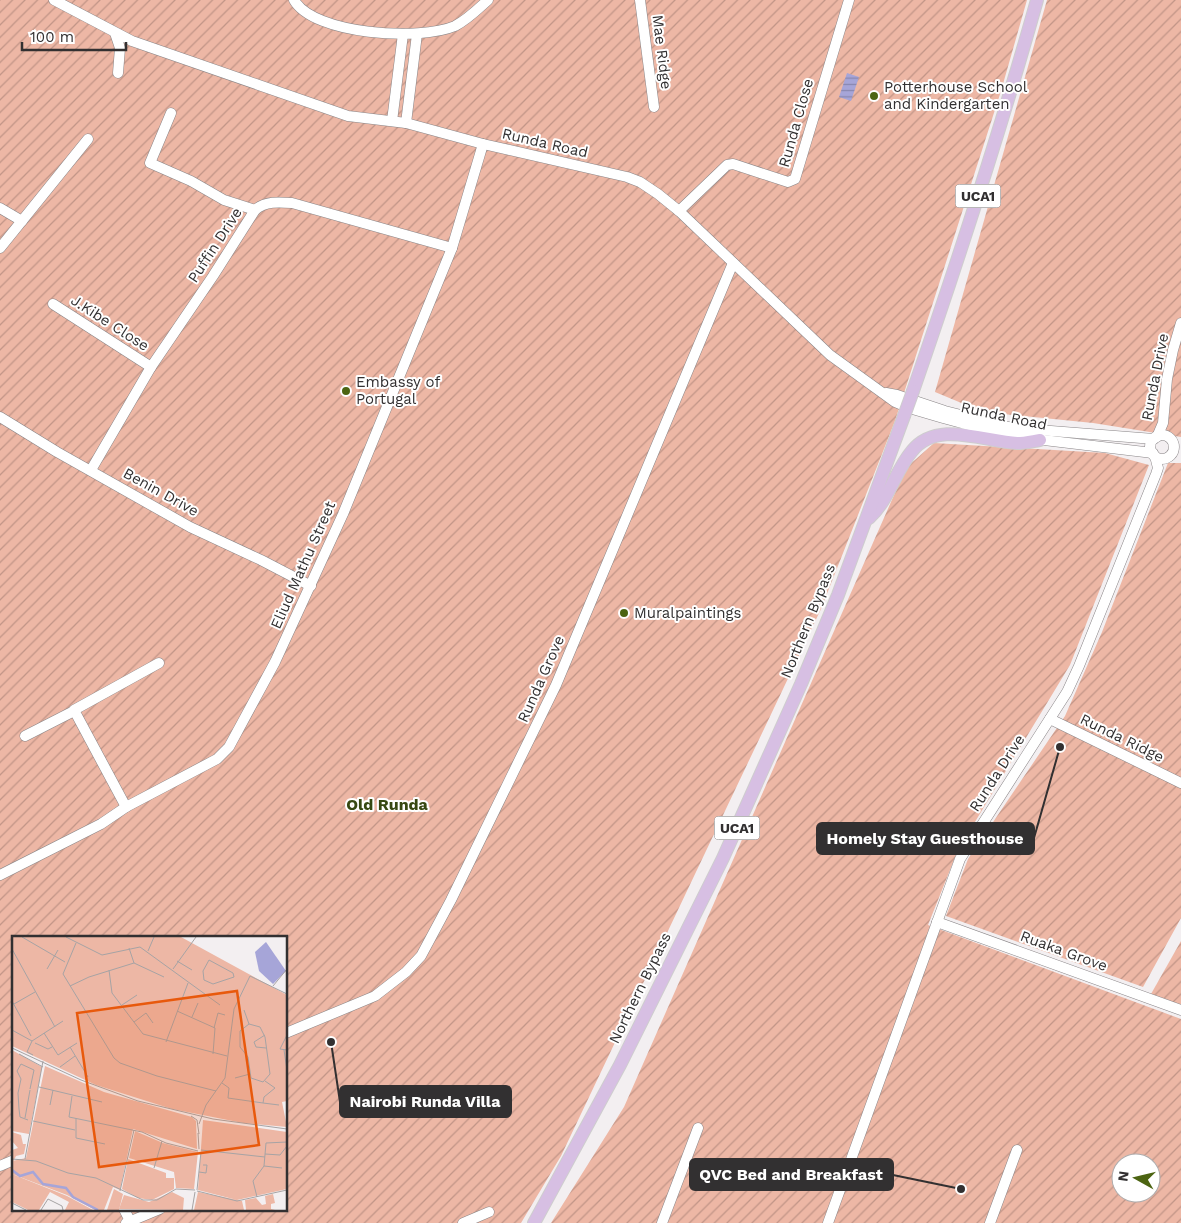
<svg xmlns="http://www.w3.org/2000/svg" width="1181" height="1223" font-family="'Work Sans',sans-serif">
<defs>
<pattern id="garden-furrows" width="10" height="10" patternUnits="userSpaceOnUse" patternTransform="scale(1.25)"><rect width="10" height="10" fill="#edb7a5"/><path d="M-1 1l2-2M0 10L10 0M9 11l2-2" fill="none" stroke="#c19587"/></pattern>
<pattern id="water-rules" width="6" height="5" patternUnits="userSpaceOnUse" patternTransform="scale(1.25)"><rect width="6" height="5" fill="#a6a5d8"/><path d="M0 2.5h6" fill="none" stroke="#8887b0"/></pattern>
</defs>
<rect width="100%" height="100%" fill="#f3eff1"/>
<g fill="url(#garden-furrows)" fill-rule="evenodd">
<path d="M0,0H1027L1001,91L895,421L821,609L561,1156L521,1223H0ZM14,937H286V1209H14Z"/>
<path d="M1047,0H1181V437L1093,423L983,412L935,392Z"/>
<path d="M934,443L1105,453L1149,465L1070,665L958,850L928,925L1181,1019V1223H551L624,1107L906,468ZM1121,1163H1151V1193H1121Z"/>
<path d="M1168,463H1181V918L1143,987L946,916L968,859L1065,716L1102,632Z"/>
<path d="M1181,941V1005L1151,994Z"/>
</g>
<path fill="url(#water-rules)" d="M847,73L859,77L851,101L839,97Z"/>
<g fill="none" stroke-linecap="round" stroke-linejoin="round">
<g stroke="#8a8688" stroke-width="11">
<g id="minor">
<path d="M54,0L132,41L348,116L406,123L483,144L627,177L640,182L658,194L679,211L830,355L895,402L909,408L943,418L1010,436L1153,453"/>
<path d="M294,0C314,35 420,41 455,26C467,20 478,9 488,0"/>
<path d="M640,0L654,107"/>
<path d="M115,33L120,48L118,73"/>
<path d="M171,113L150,163L191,181L224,200L255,210"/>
<path d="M392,121L403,34"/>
<path d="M406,123L417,34"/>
<path d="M0,208L22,221"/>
<path d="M679,211L727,165L733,164L788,182L795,179L849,0"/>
<path d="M0,248L88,139"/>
<path d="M53,304L151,367"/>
<path d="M886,393L897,395L945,411L1013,428L1154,439"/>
<path d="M0,417L57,452L190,527L261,560L311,586"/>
<circle cx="1162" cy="447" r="12"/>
<path d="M1157,437L1163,423L1167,379L1173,350L1181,323"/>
<path d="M91,470L151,367L213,276L255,210C265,201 279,202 292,203L452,248"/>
<path d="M1050,719L1181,783"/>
<path d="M25,736L74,711"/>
<path d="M126,807L74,710L159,663"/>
<path d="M0,875L101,824L126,807L217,759L229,747L275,662L343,514L452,248L483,144"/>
<path d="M937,922L1181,1010"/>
<path d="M286,1033L375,996L406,972L421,956L451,900L556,685L733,263"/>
<path d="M0,1166L14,1160"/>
<path d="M124,1209L130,1221"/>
<path d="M126,1223L160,1209"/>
<path d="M463,1223L489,1212"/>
<path d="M662,1223L698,1128"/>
<path d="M828,1223L960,859L1067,692L1079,666L1156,474L1158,468L1155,456"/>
<path d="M990,1223L1017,1150"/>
</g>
</g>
<g stroke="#cecdce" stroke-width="14">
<g id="major">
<path d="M913,391C958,261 1000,132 1037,0"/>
<path d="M869,518C889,500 895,471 912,451C937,420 983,441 1017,443C1025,443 1033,441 1040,440"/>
<path d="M534,1223L620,1065L723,858L801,684L838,595L904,416"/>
</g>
</g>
<use href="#minor" stroke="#fff" stroke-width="10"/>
<use href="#major" stroke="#d7bfe3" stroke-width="12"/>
<g stroke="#cecdce" stroke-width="14" stroke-linecap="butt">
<path id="major-bridge" d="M904,416L913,391"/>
</g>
<use href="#major-bridge" stroke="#d7bfe3" stroke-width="12"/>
</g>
<g fill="#4c6412" stroke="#fff" stroke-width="2">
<circle cx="874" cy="96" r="5"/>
<circle cx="346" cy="391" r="5"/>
<circle cx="624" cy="613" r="5"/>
</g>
<g text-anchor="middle" stroke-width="4" stroke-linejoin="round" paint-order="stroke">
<g fill="#fff" stroke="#706e6f" stroke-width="1">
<rect x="955.5" y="184.5" width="45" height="23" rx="4"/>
<rect x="714.5" y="816.5" width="45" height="23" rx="4"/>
</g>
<g font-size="14" font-weight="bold" fill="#323031">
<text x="978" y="201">UCA1</text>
<text x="737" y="833">UCA1</text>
</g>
<g font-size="15" fill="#323031" stroke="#fff">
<text transform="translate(662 52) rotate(83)" y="5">Mae Ridge</text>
<text transform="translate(796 123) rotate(-74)" y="5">Runda Close</text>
<text transform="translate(545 143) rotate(13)" y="5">Runda Road</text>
<text transform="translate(215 245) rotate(-57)" y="5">Puffin Drive</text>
<text transform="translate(110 323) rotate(33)" y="5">J.Kibe Close</text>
<text transform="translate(1155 377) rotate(-79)" y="5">Runda Drive</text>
<text transform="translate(1004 416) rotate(12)" y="5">Runda Road</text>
<text transform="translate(161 492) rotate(29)" y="5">Benin Drive</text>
<text transform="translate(303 565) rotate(-66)" y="5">Eliud Mathu Street</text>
<text transform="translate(808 621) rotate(-68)" y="5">Northern Bypass</text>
<text transform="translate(541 679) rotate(-66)" y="5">Runda Grove</text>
<text transform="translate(1122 738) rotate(26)" y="5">Runda Ridge</text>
<text transform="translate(997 773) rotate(-57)" y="5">Runda Drive</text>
<text transform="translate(1064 951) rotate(20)" y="5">Ruaka Grove</text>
<text transform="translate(640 988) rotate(-64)" y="5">Northern Bypass</text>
</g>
<g font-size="15" fill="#323031" stroke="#fff" text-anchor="start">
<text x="884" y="92">Potterhouse School<tspan x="884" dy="17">and Kindergarten</tspan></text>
<text x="356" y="387">Embassy of<tspan x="356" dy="17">Portugal</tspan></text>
<text x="634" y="618">Muralpaintings</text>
</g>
<g font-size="16" font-weight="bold" fill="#374812" stroke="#fff">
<text x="387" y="810">Old Runda</text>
</g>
</g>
<g transform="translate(12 936)">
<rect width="275" height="275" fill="#f3eff1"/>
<path d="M0,114L30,131L17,198L0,195ZM0,238L55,260L81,274H53L57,266L38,256L27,274H16L0,266ZM102,253L111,258L107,274H95Z" fill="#edb7a5"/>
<path d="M0,196L9,199L11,208H14L12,218L4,220L0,228V214L6,212L0,205Z" fill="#edb7a5"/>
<path d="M0,1H169L275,59V165L270,166L275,191L231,187L160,173L84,149L0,110ZM33,130L92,156L180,181L184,185L185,213L121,193L108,254L101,251L92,274H83L55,259L0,238V225L14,222ZM191,184L275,196V253L225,264L186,254ZM123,195L151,207L186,216L182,253L164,252L162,236L117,222ZM116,223L154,237V242H162V253L140,264L126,262L110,253ZM160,256L172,262L171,274L107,273L112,259L137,266ZM186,256L230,265L232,274H182ZM261,258L263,267L259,268V273L263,274H234L233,264L244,262L250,269L254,268L253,260Z" fill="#edb7a5"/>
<path d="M254,6L274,35L261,48L247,35L243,16Z" fill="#a6a5d8"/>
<path fill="none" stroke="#a6a5d8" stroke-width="2.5" d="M0,234L8,240L21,236L31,248L54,252L61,261L86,274"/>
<path fill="none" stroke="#a6a3a4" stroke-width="1" d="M10,1L53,26M54,1L90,19L128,11L208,69M64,7L51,38L102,122L108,127L145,140L204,155M117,12L122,27M0,13L43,91M136,15L142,1M197,24L221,37L222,41L201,48L192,44L191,35ZM165,25L180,34M35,33L46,14M161,33L184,1M97,34L100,57L131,98L215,120M58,50L77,41L122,27L152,41M261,50L275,33M0,65L19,100M2,68L23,56M110,69L125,59M232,74L237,88L228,95V111L236,121L239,142L251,146L258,138L253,101L248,91L237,88M165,75L203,92L201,118M180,81L186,67M122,86L134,77L141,87M202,92L206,77L213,79M0,94L20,105M32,97L46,119L65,107M253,99L242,106L244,111L254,112M275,99L268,113L275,114M154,106L176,47M23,107L36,113L40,111M58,111L76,141M0,112L69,144L126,165L201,183L275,193M272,114L275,134M7,118L31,131M21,119L15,116L20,105L51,85M48,131L63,120M223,142L238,138M210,147L217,152L216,162L251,167L252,161L263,152L253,145M27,151L90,166M60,160L57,181L130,196L154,207L186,215M251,167L267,169M38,169L41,154M179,180L185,184L187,198M13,182L18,154M64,182V202L93,208M16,184L8,181L7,173L6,157L9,143L5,135L9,128L22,134L18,153M21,185L63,194M187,188L194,169L213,142L222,73L238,40L275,58M186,197L187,213M189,214L253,221M253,218L268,219L275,210M0,223L24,225L56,237L84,242L131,264H145L164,253L183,254M13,223L31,125M252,230L270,232M142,232L150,205M187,236L194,237L195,229H191M185,254L189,216M108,255L122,194M185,255L225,265L275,254M245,261L241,245L252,230L254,207L275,206M0,267L14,274M29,274L36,263L50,270L51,274M180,274L183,256"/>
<path fill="#e8590c" fill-opacity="0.15" stroke="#e8590c" stroke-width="2.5" d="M225,55L247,209L87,231L65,77Z"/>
<rect width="275" height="275" fill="none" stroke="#323031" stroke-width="2.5"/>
</g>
<path fill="none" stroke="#323031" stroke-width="2" d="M1060 747L1034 838M331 1042L340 1102M961 1189L893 1175"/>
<g fill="#323031" stroke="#fff" stroke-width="2">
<circle cx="1060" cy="747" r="5"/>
<circle cx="331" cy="1042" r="5"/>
<circle cx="961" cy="1189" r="5"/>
</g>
<g fill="#323031" stroke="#323031" stroke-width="2">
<rect x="817" y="823" width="217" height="31" rx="5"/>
<rect x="340" y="1086" width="171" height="31" rx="5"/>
<rect x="690" y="1159" width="203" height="31" rx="5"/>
</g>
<g font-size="16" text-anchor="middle" font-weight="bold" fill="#fff">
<text x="925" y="844">Homely Stay Guesthouse</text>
<text x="425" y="1107">Nairobi Runda Villa</text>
<text x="791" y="1180">QVC Bed and Breakfast</text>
</g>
<g transform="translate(1136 1178) rotate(278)"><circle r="24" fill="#ffffff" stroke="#adacad"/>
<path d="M0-4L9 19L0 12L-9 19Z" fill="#4c6412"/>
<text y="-8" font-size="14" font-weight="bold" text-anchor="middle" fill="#323031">N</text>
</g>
<path d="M22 42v8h104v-8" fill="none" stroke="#323031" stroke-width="2.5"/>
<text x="30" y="42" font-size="15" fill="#323031" stroke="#ffffff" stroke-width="4" paint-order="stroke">100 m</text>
</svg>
